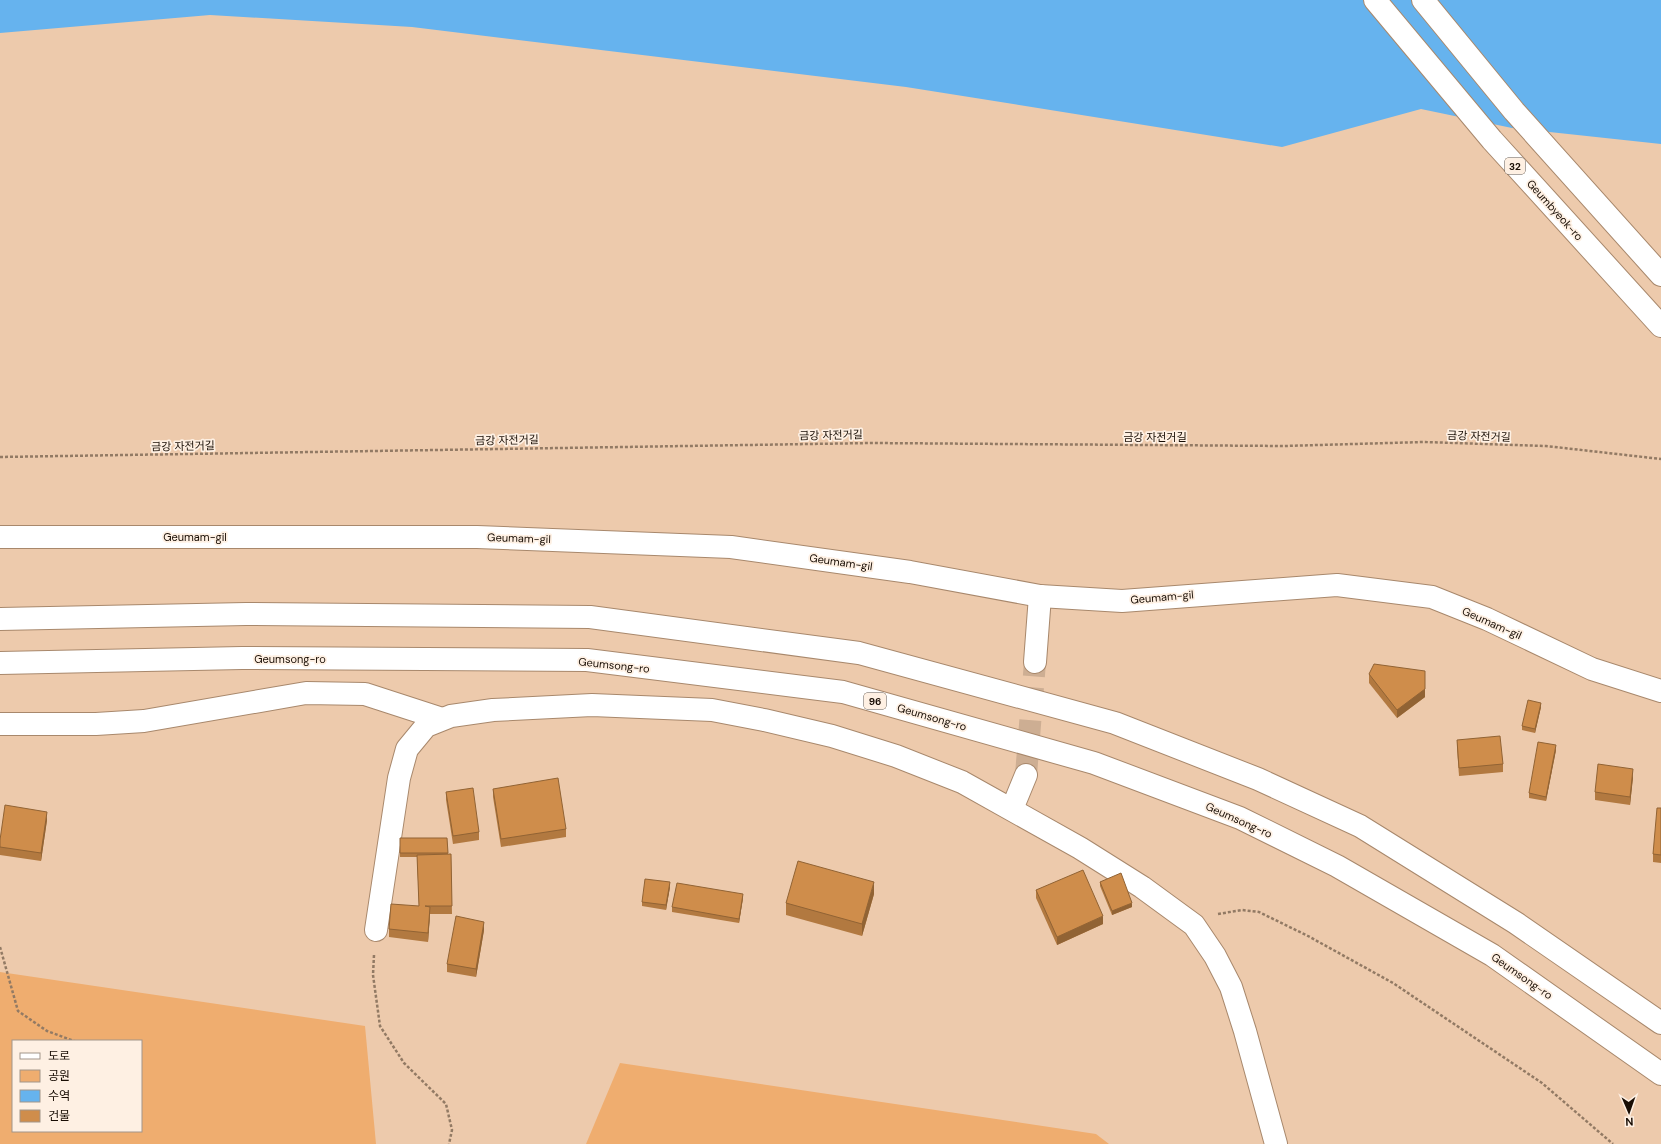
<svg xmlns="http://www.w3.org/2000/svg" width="1661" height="1144" font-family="'DM Sans','Noto Sans KR',sans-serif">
<rect width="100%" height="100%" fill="#edcaac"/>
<g fill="#efad6f" fill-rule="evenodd">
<path d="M0,972L365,1026L376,1144H0ZM13,1041H141V1131H13Z"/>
<path d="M620,1063L1096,1134L1109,1144H586Z"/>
</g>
<path fill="#66b3ee" d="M0,0H1661V144L1512,128L1421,109L1282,147L906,87L412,27L210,15L0,33Z"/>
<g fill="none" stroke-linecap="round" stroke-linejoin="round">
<path stroke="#cdae93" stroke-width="22" stroke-dasharray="22 11" stroke-linecap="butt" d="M1026,775L1035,662"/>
<g stroke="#a8886c" stroke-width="24">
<g id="street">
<path d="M1035,662L1040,596"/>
<path d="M0,724H96L144,721L306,693L365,694L442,719"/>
<path d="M1012,809L1026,775"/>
<path d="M376,930L399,778L407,749L426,726L451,716L493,710L592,705L712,710L764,720L832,736L896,756L962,782L1080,848L1142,887L1194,925L1215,956L1231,987L1245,1031L1276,1144"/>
</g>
</g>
<g stroke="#a8886c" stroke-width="24">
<path id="secondary" d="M0,537H477L731,547L910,572L1040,596L1122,601L1337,585L1432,597L1487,619L1592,669L1661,691"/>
</g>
<g stroke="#a8886c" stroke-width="24">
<g id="primary">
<path d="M0,619L246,614L590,617L859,653L1115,723L1258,779L1360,826L1516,923L1661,1023"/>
<path d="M0,663L242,658L587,660L843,692L1094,763L1240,818L1337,866L1492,955L1661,1074"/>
</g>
</g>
<g stroke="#a8886c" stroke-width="24">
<g id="highway">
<path d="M1375,0L1492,140L1661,326"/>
<path d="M1423,0L1514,111L1661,275"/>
</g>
</g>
<g stroke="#927a64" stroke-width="2.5" stroke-dasharray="3 2" stroke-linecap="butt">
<path d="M0,457L872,443L1284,446L1424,442L1546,446L1661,459"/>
<path d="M1218,914L1242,910L1259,912L1308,936L1393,983L1542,1083L1613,1144"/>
<path d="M0,947L18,1011L47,1031L74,1041"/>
<path d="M374,955L373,975L380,1026L404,1063L446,1104L452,1130L449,1144"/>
</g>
<use href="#street" stroke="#fff" stroke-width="22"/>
<use href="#secondary" stroke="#fff" stroke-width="22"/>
<use href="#primary" stroke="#fff" stroke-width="22"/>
<use href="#highway" stroke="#fff" stroke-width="22"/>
</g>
<g fill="#b27940">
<path d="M1425,671V697L1397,718L1369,683V674Z"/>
<path d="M1541,707L1535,733L1522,730V726Z"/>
<path d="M1457,740L1503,764V772L1459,776L1457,748Z"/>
<path d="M1556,750L1546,801L1529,798V793Z"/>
<path d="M1633,777L1630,805L1595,800V792Z"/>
<path d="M493,789L566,829V837L501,847L493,797Z"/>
<path d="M446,792L479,832V840L453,844L446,800Z"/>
<path d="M1661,808V863L1653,862V854Z"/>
<path d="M47,820L41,861L0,855V840Z"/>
<path d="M400,838H447L448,854H451L452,914H430L428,942L389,937V929L419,906L417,857H400Z"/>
<path d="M1100,882L1132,907L1112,915L1100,886Z"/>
<path d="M670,887L666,910L642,906V902Z"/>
<path d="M1036,890L1103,924L1057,945L1036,898Z"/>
<path d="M874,894L862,936L786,915V903Z"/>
<path d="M743,898L739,923L672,912V907Z"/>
<path d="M484,930L476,977L447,972V964Z"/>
</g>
<g fill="#916334">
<path d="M1425,689V697L1397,718V710Z"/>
<path d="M1541,703V707L1535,733V729Z"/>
<path d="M1556,745V750L1546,801V797Z"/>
<path d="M1633,769V777L1630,805V797Z"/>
<path d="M47,812V820L41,861V853Z"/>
<path d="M670,882V887L666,910V905Z"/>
<path d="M874,882V894L862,936V924Z"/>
<path d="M743,894V898L739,923V919Z"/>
<path d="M1132,903V907L1112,915V911Z"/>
<path d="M430,907V915L428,942V933Z"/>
<path d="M1103,916V924L1057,945V937Z"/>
<path d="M484,922V930L476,977V969Z"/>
</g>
<g fill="#cf8d4b" stroke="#916334">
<path d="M1374,664L1425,671V689L1397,710L1369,674Z"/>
<path d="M1528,700L1541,703L1535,729L1522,726Z"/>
<path d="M1500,736L1503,764L1459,768L1457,740Z"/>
<path d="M1538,742L1556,745L1546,797L1529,793Z"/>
<path d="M1598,764L1633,769L1630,797L1595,792Z"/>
<path d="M558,778L566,829L501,839L493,789Z"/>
<path d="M473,788L479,832L453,836L446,792Z"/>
<path d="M5,805L47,812L41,853L0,847V840Z"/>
<path d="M1657,808H1661V855L1653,854Z"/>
<path d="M400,838H447L448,853H400Z"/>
<path d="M451,854L452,906H425L430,907L428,933L389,929L391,904L419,906L417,855Z"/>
<path d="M798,861L874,882L862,924L786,903Z"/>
<path d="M1083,870L1103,916L1057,937L1036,890Z"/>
<path d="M1121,873L1132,903L1112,911L1100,882Z"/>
<path d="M645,879L670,882L666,905L642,902Z"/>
<path d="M677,883L743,894L739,919L672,907Z"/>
<path d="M456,916L484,922L476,969L447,964Z"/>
</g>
<g text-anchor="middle" stroke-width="3.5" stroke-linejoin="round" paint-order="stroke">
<g fill="#fef0e3" stroke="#5d5147" stroke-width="1">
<rect x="1505" y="158" width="20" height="16" rx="3"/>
<rect x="864" y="693" width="22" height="16" rx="3"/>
</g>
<g font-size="10" font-weight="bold" fill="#180d04">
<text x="1515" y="170">32</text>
<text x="875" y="705">96</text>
</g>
<g font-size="11" fill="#180d04" stroke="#fef0e3">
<text transform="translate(1555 210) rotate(48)" y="4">Geumbyeok-ro</text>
<text transform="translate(831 435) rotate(-1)" y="4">금강 자전거길</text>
<text transform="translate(1479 436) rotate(2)" y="4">금강 자전거길</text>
<text x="1155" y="441">금강 자전거길</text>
<text transform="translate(507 440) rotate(-1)" y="4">금강 자전거길</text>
<text transform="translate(183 446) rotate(-1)" y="4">금강 자전거길</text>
<text x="195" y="541">Geumam-gil</text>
<text transform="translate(519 538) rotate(2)" y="4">Geumam-gil</text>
<text transform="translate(841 562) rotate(8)" y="4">Geumam-gil</text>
<text transform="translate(1162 597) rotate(-5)" y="4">Geumam-gil</text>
<text transform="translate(1492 623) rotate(24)" y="4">Geumam-gil</text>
<text x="290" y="663">Geumsong-ro</text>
<text transform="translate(614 665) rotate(6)" y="4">Geumsong-ro</text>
<text transform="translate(932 717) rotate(16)" y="4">Geumsong-ro</text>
<text transform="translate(1239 820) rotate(24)" y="4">Geumsong-ro</text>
<text transform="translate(1522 976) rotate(35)" y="4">Geumsong-ro</text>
</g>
</g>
<rect x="12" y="1040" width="130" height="92" fill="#fef0e3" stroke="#a2958a"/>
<rect x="20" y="1053" width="20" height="6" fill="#ffffff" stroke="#a2958a"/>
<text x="48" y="1060" font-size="12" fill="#180d04">도로</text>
<rect x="20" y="1070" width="20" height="12" fill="#efad6f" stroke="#a2958a"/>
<text x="48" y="1080" font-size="12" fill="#180d04">공원</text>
<rect x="20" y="1090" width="20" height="12" fill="#66b3ee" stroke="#a2958a"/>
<text x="48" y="1100" font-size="12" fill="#180d04">수역</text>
<rect x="20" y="1110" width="20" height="12" fill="#cf8d4b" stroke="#a2958a"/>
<text x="48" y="1120" font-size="12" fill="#180d04">건물</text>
<g transform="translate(1629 1112) rotate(178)" stroke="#fef0e3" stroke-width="3" paint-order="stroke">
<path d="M0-3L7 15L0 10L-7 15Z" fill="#180d04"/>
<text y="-6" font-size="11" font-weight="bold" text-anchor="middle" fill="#180d04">N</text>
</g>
</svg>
